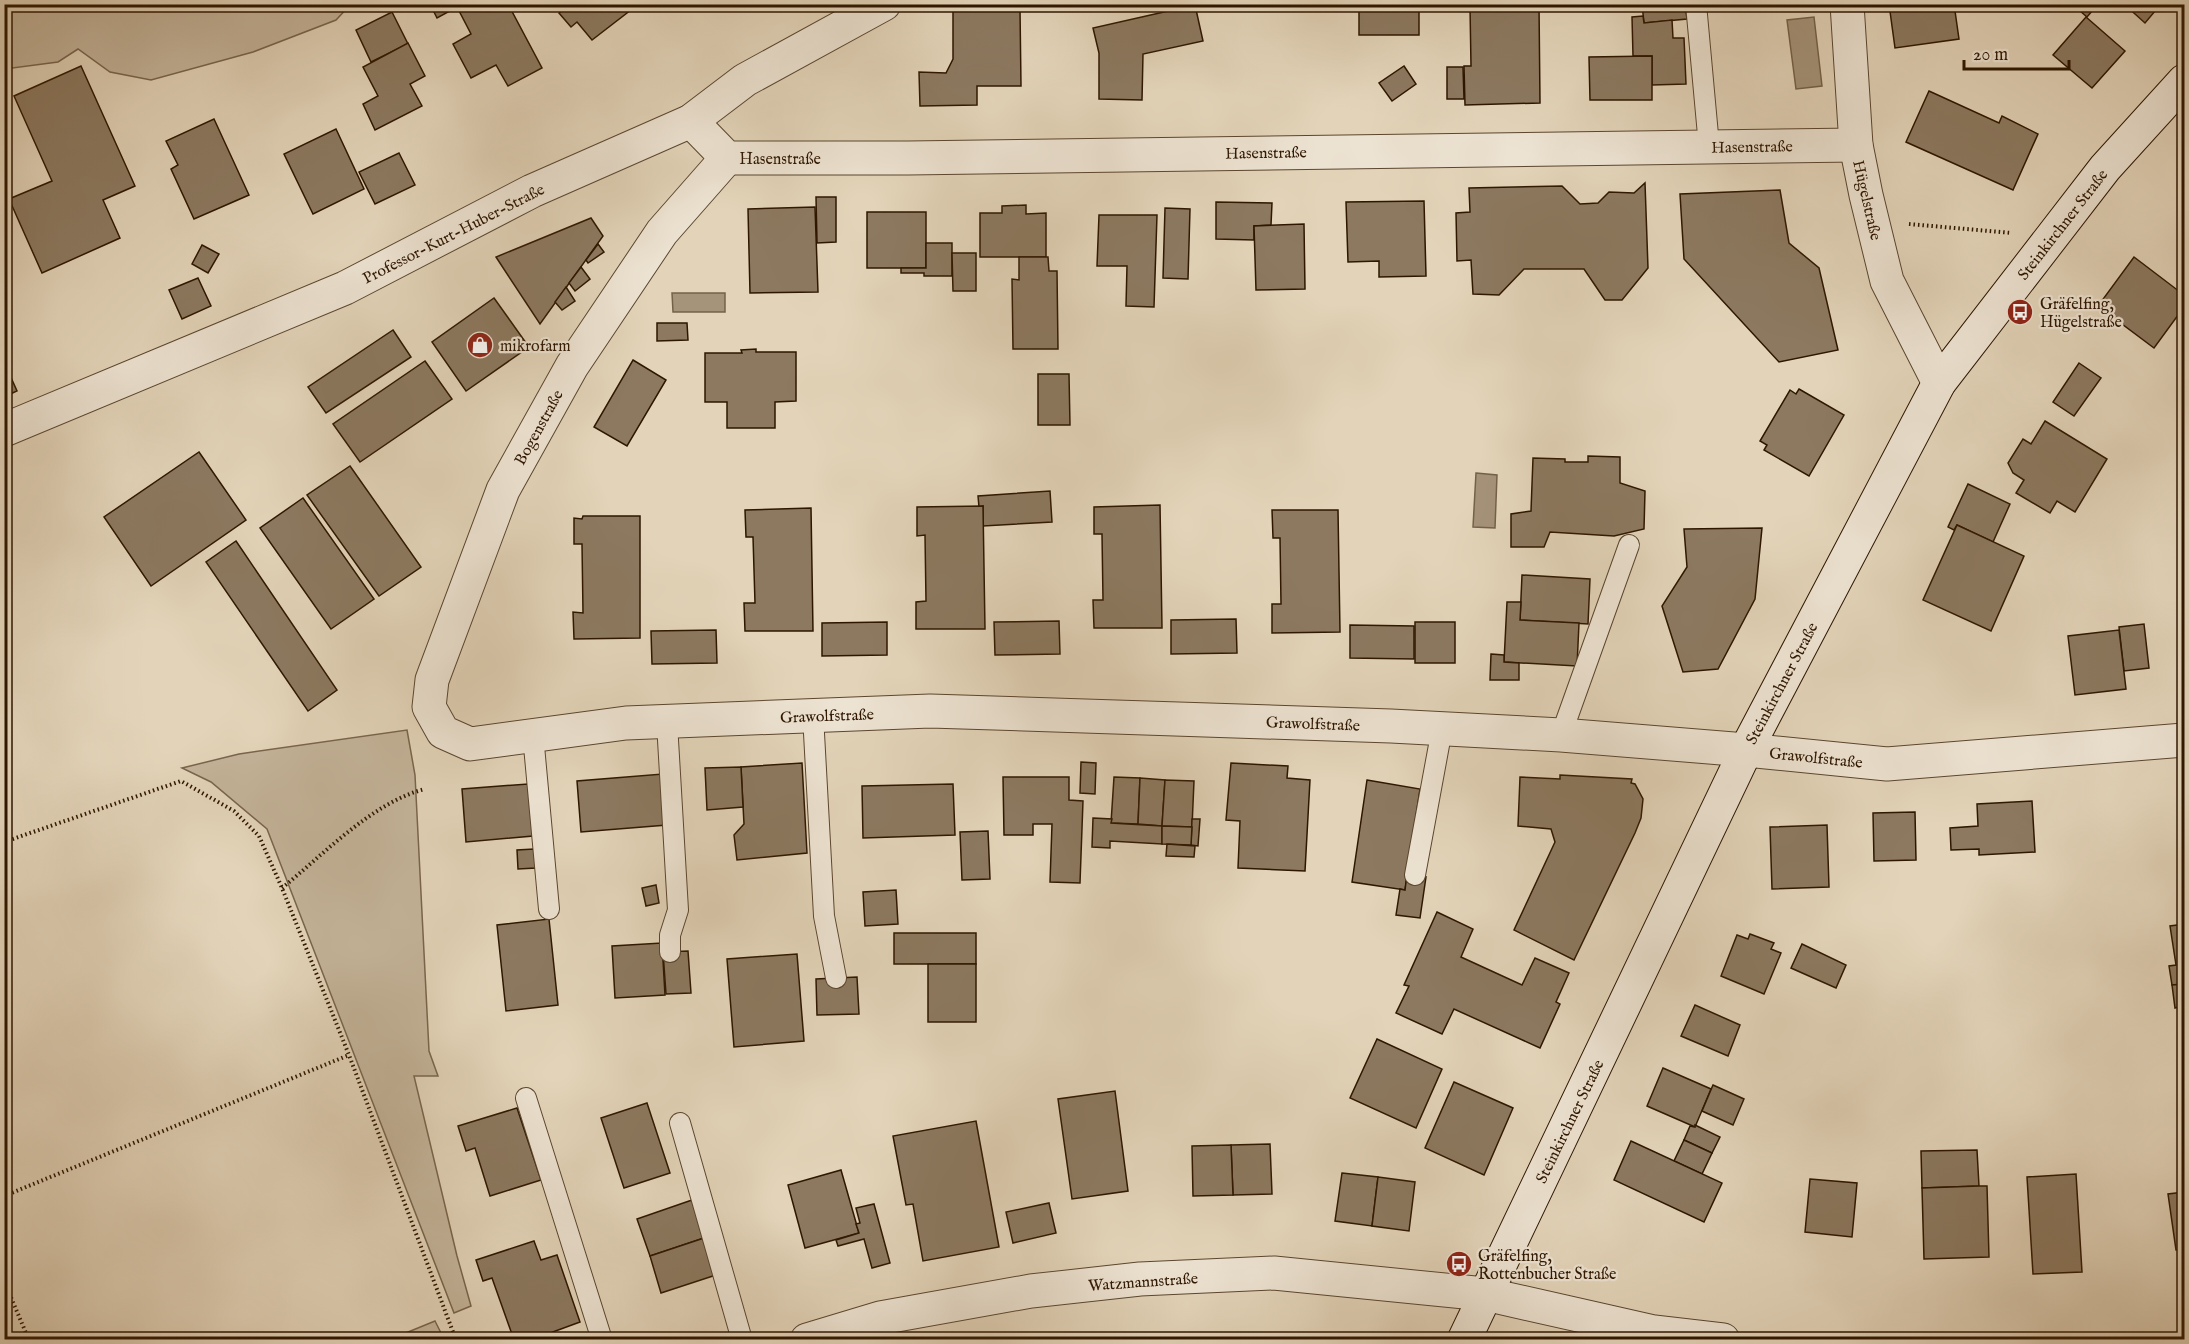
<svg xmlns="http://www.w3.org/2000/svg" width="2189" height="1344" font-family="'IM FELL English',serif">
<rect width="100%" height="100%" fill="#e3d4b9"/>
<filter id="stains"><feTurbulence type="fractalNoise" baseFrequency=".00333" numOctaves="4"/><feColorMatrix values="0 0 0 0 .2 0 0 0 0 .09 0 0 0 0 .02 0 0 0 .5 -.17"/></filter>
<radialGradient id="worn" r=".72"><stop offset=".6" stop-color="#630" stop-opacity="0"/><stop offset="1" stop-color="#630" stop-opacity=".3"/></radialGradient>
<g fill="#c4b49a" stroke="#79654d" stroke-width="1.5">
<path d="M5,4H350V5L336,20L253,52L151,80L110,72L78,49L58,62L5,69Z"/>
<path d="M407,730L415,775L429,1051L438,1076H414L457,1256L471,1306L454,1313L267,829L211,782L182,768L239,754Z"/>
<path d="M435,1321L444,1339H391Z"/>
</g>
<g fill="#a5937a" stroke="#756149" stroke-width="1.5">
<path d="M1814,17L1822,86L1796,89L1787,20Z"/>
<path d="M672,293H725V312H673Z"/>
<path d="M1476,473L1497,475L1495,528L1473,527Z"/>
</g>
<g fill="#8c7960" stroke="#2e1600" stroke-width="1.5">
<path d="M430,4H508L542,68L508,86L496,65L471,78L453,44L471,34L457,7L437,18Z"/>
<path d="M562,4H635L636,6L592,40L577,22L571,27L559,13L565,8Z"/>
<rect x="1359" y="4" width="60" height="31"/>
<path d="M1642,4H1685L1687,19L1644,23Z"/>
<path d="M1889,4H1954L1959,39L1895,48Z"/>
<path d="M2072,4H2098L2087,17Z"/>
<path d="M2124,4H2161L2145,23Z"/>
<path d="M1195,5L1203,41L1143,54L1142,100L1099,99V53L1093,28Z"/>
<path d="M1539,5L1540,103L1465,105L1464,66H1471L1470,7Z"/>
<path d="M1020,9L1021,86H977V105L920,106L919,72L946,73L953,59V10Z"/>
<path d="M392,12L408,44L371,62L356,30Z"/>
<path d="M1643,16L1644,23L1672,20L1673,38H1684L1686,84L1652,85V56H1633L1632,17Z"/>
<path d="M2086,17L2125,51L2092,88L2053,55Z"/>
<path d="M408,43L425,76L410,84L422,106L375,130L363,104L378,96L363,67Z"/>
<path d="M1652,56V100H1590L1589,57Z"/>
<path d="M81,66L135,186L103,200L120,238L42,273L9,199L52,181L14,96Z"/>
<path d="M1404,66L1416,84L1392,101L1379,83Z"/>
<path d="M1447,67H1463L1464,99H1447Z"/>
<path d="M1929,91L1999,123L2002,116L2038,134L2013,190L1906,142Z"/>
<path d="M214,119L249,195L194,219L171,169L178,165L166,141Z"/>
<path d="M336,129L364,189L313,214L284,154Z"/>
<path d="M399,153L415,185L375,204L359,172Z"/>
<path d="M1645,183L1648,268L1622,300H1605L1584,269H1524L1499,295L1473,294L1471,260L1457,261L1456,213L1470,212L1469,188L1562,186L1580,204L1598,203L1609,192L1634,193Z"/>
<path d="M1780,190L1789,243L1819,268L1838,350L1779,362L1684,259L1680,194Z"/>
<path d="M816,197H836V242L817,243Z"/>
<path d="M1424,201L1426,276L1379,277V261L1348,262L1346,202Z"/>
<path d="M1216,202L1272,203L1271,225L1254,226V240L1216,239Z"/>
<path d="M1026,205V214L1046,213V257H980V213H1002V206Z"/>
<path d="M815,207L818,292L750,293L748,209Z"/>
<path d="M1165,208L1190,209L1188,279L1163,278Z"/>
<rect x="867" y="212" width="59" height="56"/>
<path d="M1099,215H1157L1154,307L1126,306L1127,266H1097Z"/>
<path d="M591,218L603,236L540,324L496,257Z"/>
<path d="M1304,224L1305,289L1256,290L1254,226Z"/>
<path d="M926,243H952V276H924V273H901V268H926Z"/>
<path d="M598,244L604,252L588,263L586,260Z"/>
<path d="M202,245L219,254L208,273L192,264Z"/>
<path d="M952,253H976V291H953Z"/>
<path d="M1019,257H1048L1049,271H1057L1058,349H1013L1012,279L1019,280Z"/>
<path d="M2134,257L2184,295V307L2154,348L2098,306Z"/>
<path d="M581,267L590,279L575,291L569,283Z"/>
<path d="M198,278L211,306L182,319L169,290Z"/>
<path d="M566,287L575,301L562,310L555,302Z"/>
<path d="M494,298L529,347L466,391L432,342Z"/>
<path d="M657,323H687L688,340L657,341Z"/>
<path d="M393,330L411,357L326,413L308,387Z"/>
<path d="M756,349V352H796V401L775,402V428H727V402H705V353H742L741,350Z"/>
<path d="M633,360L666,380L627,446L594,427Z"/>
<path d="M425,361L452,399L360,462L333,424Z"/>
<path d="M4,362L17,391L4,397Z"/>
<path d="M2079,363L2101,378L2074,416L2053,402Z"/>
<path d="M1038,374H1069L1070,425H1038Z"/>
<path d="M1799,389L1844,415L1809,476L1764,450L1767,445L1760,441L1790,390L1796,394Z"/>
<path d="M2045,421L2107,459L2075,512L2057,501L2050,513L2016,493L2024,480L2013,473L2008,463L2023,439L2031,444Z"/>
<path d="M199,452L246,520L151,586L104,517Z"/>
<path d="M1588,456L1620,457V483L1645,491L1644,529L1614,536L1550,532L1544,547H1511V514L1531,511L1533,458L1565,459V462H1588Z"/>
<path d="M350,466L421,567L379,596L307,495Z"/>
<path d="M1968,484L2010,504L1993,542L1957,525L1954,530L1948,527Z"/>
<path d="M1050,491L1052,522L983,526V506L979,507L978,496Z"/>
<path d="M303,498L374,599L331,629L260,528Z"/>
<path d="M1160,505L1162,628H1094L1093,600H1103L1102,534H1094V507Z"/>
<path d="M983,506L985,629H916V602L926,601L925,535L917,536V507Z"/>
<path d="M811,508L813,631H745L744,603H755L753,537H746L745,510Z"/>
<path d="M1272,510H1338L1340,632L1272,633V604H1281L1280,538H1273Z"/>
<path d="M583,516H640V638L574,639L573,612L583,613L582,544H574V518L582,519Z"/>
<path d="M1957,525L2024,556L1991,631L1923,600Z"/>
<path d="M1762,528L1755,599L1718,669L1683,672L1662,606L1687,567L1684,529Z"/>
<path d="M236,541L337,690L308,711L206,562Z"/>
<path d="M1522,575L1590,579L1588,624L1520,620Z"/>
<path d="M1507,602H1521L1520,620L1579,623L1577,666L1504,662Z"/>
<path d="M1236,619L1237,653L1171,654V620Z"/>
<path d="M1059,621L1060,654L995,655L994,622Z"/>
<path d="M887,622V655L822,656V623Z"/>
<rect x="1415" y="622" width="40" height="41"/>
<path d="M2144,624L2149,668L2124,671L2119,627Z"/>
<path d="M1350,625L1414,626V659L1350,658Z"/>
<path d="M716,630L717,663L652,664L651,631Z"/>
<path d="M2119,630L2126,689L2075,695L2068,636Z"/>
<path d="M1491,654L1504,655V662L1519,663V680H1490Z"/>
<path d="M1081,762L1096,763L1095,794L1080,793Z"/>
<path d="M802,763L807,853L737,860L734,835L744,824L741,767Z"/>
<path d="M1231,763L1288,766L1287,778L1310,780L1305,871L1238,868L1240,821L1226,820Z"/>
<path d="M741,767L743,807L707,810L705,768Z"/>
<path d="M663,774L667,825L581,832L577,781Z"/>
<path d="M1560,775L1632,779L1631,783L1635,784L1643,799L1641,818L1635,833L1574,960L1514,930L1555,842L1551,829L1518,826L1520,777L1560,779Z"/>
<path d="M1003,777H1069V800L1083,801L1080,883L1050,882L1052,824H1033V835H1004Z"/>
<path d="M1114,777L1140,778L1138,824L1111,823Z"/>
<path d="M1140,778L1165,780L1162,826L1138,824Z"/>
<path d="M1165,780L1194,781L1192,827L1162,826Z"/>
<path d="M1367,780L1420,789L1405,890L1352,882Z"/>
<path d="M528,784L533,836L466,842L462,789Z"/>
<path d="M953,784L955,835L863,838L862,786Z"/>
<path d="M2032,801L2035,852L1979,855V849L1951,850L1950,828L1978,826L1977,804Z"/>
<path d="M1915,812L1916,860L1874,861L1873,813Z"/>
<path d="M1093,818L1112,819L1111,823L1162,826V844L1110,841V848L1092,847Z"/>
<path d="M1192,819H1200L1198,846L1191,845Z"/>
<path d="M1827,825L1829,887L1772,889L1770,827Z"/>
<path d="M1162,826L1192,827L1191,845L1162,844Z"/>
<path d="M988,831L990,879L962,880L960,832Z"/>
<path d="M1167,844L1195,846L1194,857L1166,856Z"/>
<path d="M534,849L536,868L518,869L517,850Z"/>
<path d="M1407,874L1426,877L1420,918L1396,915L1400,889L1405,890Z"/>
<path d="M656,885L659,903L646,906L642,888Z"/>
<path d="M896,890L898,924L865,926L863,892Z"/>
<path d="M1437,912L1473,929L1461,957L1522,985L1535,958L1569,973L1556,1002L1560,1004L1540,1048L1454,1009L1442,1034L1396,1013L1409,986L1404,985Z"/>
<path d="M549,919L558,1005L506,1011L497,925Z"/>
<path d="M2184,924V984L2172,985L2169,966L2176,965L2170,926Z"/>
<rect x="894" y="933" width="82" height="31"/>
<path d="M1750,934L1774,943L1771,949L1781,953L1764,994L1721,976L1737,935L1748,939Z"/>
<path d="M662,943L665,995L615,998L612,946Z"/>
<path d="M1802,944L1846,965L1836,988L1791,968Z"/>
<path d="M688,951L691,993L666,994L663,952Z"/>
<path d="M797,954L804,1041L734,1047L727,959Z"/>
<rect x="928" y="964" width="48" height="58"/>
<path d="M857,977L859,1014L817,1015L816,979Z"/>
<path d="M2184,984V1021L2182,1006L2175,1008L2172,985Z"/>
<path d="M1695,1005L1740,1025L1728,1056L1681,1036Z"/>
<path d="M1377,1039L1442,1069L1416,1128L1350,1098Z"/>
<path d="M1663,1068L1711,1089L1695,1127L1647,1106Z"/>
<path d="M1454,1082L1513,1108L1484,1175L1425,1148Z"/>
<path d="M1713,1085L1744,1099L1733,1125L1702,1111Z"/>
<path d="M1115,1091L1128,1191L1072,1199L1058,1099Z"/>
<path d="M647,1103L670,1173L624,1188L601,1118Z"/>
<path d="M517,1108L541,1180L490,1196L475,1148L466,1151L458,1126Z"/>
<path d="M976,1121L999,1247L923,1261L913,1204L906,1205L893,1136Z"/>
<path d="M1695,1125L1720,1137L1712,1153L1684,1140L1690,1126L1695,1127Z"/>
<path d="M1684,1140L1712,1153L1702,1174L1674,1161Z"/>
<path d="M1631,1141L1722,1183L1704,1222L1614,1180Z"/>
<path d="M1270,1144L1272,1194L1233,1195L1231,1145Z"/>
<path d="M1231,1145L1233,1195L1193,1196L1192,1146Z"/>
<path d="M1977,1150L1979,1186L1922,1188L1921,1151Z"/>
<path d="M841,1170L859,1233L805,1248L788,1185Z"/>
<path d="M1342,1173L1378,1177L1372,1226L1335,1221Z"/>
<path d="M2076,1174L2082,1272L2033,1274L2027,1177Z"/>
<path d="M1378,1177L1415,1182L1409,1231L1372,1226Z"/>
<path d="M1810,1179L1857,1183L1852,1237L1805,1232Z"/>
<path d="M1979,1186H1987L1989,1257L1924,1259L1922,1188Z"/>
<path d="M2184,1192V1249L2176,1250L2168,1194Z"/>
<path d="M692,1200L704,1238L650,1256L637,1219Z"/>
<path d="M1049,1203L1056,1233L1013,1243L1006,1212Z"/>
<path d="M874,1204L890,1263L872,1268L864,1239L838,1246L836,1240L859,1233L856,1224L860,1223L856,1208Z"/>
<path d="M704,1238L716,1275L661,1293L650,1256Z"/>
<path d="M534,1241L541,1260L557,1255L580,1322L531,1340H514L492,1278L483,1281L476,1260Z"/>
<path d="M1209,1334V1340H1148V1338Z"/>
<path d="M1318,1334L1363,1340H1317Z"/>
</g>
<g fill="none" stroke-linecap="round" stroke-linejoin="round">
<g stroke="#5b462e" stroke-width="22">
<g id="lane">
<path d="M1696,4L1709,146"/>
<path d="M813,715L824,916L836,978"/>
<path d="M667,723L678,910L670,935V952"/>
<path d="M533,735L549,909"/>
<path d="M1561,735L1629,545"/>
<path d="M1415,875L1442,729"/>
<path d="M526,1098L602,1340"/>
<path d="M680,1123L742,1340"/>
</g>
</g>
<g stroke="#5b462e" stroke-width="35">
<g id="street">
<path d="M1847,4L1856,145L1866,195L1887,281L1939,383"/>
<path d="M691,121L727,158H908L1856,145"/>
<path d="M727,158L662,232L572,366L503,490L432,680L429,707L443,732L470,744L626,723L930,711L1391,726L1561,735L1746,750L1887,764L2184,740"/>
<path d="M4,430L345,288L532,191L691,121L745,80L884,4"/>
<path d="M807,1340L880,1318L1031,1291L1140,1279L1274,1273L1485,1294L1654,1332L1723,1340"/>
</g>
</g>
<g stroke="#2e1600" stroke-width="35">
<path id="secondary" d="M1464,1340L1746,750L1939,383L2105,168L2184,81"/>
</g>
<g stroke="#2e1600" stroke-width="4" stroke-dasharray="1.5 3" stroke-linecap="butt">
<path d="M1909,224L2012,233"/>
<path d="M4,842L181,781L234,811L259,836L282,888L349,1055L456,1340"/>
<path d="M282,888C324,854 373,802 425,789"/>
<path d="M4,1196L349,1055"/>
<path d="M4,1281L29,1340"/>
<path d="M408,1340L431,1334L449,1340"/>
</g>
<use href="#lane" stroke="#ede3d2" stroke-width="20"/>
<use href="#street" stroke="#ede3d2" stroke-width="33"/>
<use href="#secondary" stroke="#ede3d2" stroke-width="33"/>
</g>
<defs>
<g id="bus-disc" transform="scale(1.35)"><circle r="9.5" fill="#8f2418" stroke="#ede3d2"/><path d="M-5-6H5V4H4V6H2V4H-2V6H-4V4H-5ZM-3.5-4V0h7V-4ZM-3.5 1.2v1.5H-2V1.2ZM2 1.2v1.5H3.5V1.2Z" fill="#fff"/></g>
<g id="shop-disc" transform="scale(1.35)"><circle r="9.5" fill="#8f2418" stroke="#ede3d2"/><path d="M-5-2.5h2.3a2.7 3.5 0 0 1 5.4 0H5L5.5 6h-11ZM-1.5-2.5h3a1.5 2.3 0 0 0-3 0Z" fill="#fff"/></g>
</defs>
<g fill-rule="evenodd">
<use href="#bus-disc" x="2020" y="312"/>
<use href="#shop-disc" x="480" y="345"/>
<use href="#bus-disc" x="1459" y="1264"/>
</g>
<g text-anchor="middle" stroke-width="4.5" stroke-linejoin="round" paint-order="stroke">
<g font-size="16" fill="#2e1600" stroke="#ede3d2">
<text transform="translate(1752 146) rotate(-1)" y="6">Hasenstraße</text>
<text transform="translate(1266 152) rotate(-1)" y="6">Hasenstraße</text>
<text x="780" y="164">Hasenstraße</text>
<text transform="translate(1868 200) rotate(77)" y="6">Hügelstraße</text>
<text transform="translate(2062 224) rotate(-52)" y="6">Steinkirchner Straße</text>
<text transform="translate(453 233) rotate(-27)" y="6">Professor-Kurt-Huber-Straße</text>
<text transform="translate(538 427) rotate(-61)" y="6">Bogenstraße</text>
<text transform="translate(1781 683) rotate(-62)" y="6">Steinkirchner Straße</text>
<text transform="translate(827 715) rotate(-2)" y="6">Grawolfstraße</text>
<text transform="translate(1313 723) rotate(2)" y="6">Grawolfstraße</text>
<text transform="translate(1816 757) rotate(6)" y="6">Grawolfstraße</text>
<text transform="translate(1569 1121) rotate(-64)" y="6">Steinkirchner Straße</text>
<text transform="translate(1143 1281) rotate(-4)" y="6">Watzmannstraße</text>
</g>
<g font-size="16" fill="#2e1600" stroke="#ede3d2" text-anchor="start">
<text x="2040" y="309">Gräfelfing,<tspan x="2040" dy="18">Hügelstraße</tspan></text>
<text x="500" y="351">mikrofarm</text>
<text x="1478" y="1261">Gräfelfing,<tspan x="1478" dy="18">Rottenbucher Straße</tspan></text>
</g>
</g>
<rect width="2189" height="1344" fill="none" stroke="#e3d4b9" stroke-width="24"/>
<rect x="6" y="6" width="2177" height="1332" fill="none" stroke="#2e1600" stroke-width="3"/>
<rect x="12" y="12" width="2165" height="1320" fill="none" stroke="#2e1600" stroke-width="1.5"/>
<path d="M1964 60v9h105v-9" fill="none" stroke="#2e1600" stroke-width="3"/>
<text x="1973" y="60" font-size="18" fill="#2e1600" stroke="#ede3d2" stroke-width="4.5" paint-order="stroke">20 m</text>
<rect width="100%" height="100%" filter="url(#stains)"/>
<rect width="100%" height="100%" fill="url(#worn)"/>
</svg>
